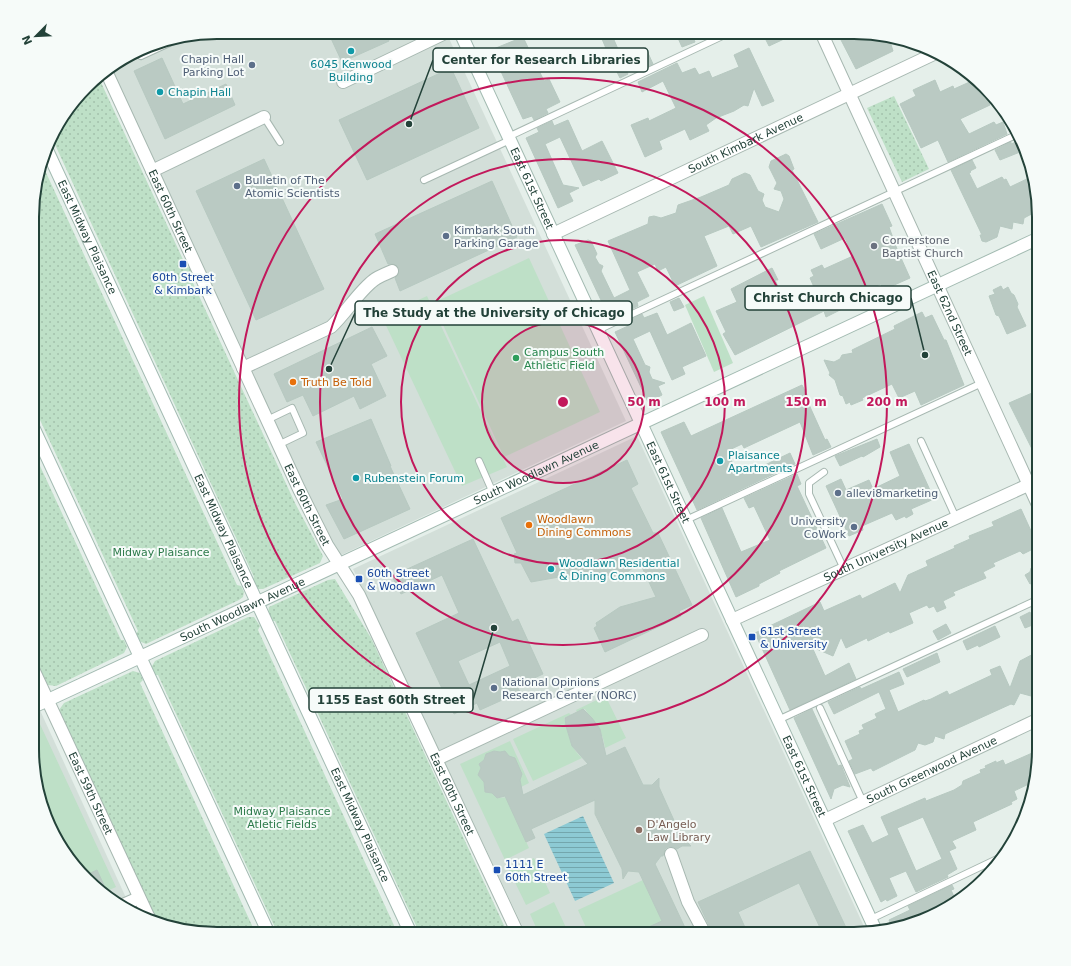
<svg xmlns="http://www.w3.org/2000/svg" width="1071" height="966" font-family="'DejaVu Sans',sans-serif">
<defs>
<pattern id="park-dots" width="8" height="8" patternUnits="userSpaceOnUse"><rect width="8" height="8" fill="#bee0c7"/><path d="M2 2h.1M6 6h.1" fill="none" stroke="#a3c1ac" stroke-width="1.8" stroke-linecap="round"/></pattern>
<pattern id="water-rules" width="6" height="5" patternUnits="userSpaceOnUse"><rect width="6" height="5" fill="#8dcad4"/><path d="M0 2.5h6" fill="none" stroke="#73a6ad"/></pattern>
</defs>
<rect width="100%" height="100%" fill="#e5efea"/>
<g fill="#d3dfd9">
<path d="M217,32H446L626,421L337,557L111,68L157,42Z"/>
<path d="M637,436L867,933L526,934L353,569Z"/>
<path d="M33,695L133,913L78,871L46,820L32,761Z"/>
</g>
<g fill="#bee0c7">
<path d="M529,258L600,412L504,457L433,303Z"/>
<path d="M427,296L507,467L462,486L382,317Z"/>
<path d="M704,296L733,363L714,372L685,305Z"/>
<path d="M603,697L604,700L607,699L626,738L605,748C602,726 594,725 585,709L577,712L576,710Z"/>
<path d="M569,713L571,715L564,718C570,735 568,745 582,758L533,781L513,739Z"/>
<path d="M39,722L116,887L107,891L97,870L84,876L78,871L46,820L32,761L33,725Z"/>
<path d="M510,741L529,783L519,788L500,752L494,751L486,754L484,760L479,764L481,768L478,775L484,782L485,792L492,793L497,798L509,797L508,801L529,848L505,860L460,764Z"/>
<path d="M534,858L550,893L526,905L509,870Z"/>
<path d="M643,880L662,921L633,934H589L578,910Z"/>
<path d="M554,902L569,934H539L530,914Z"/>
</g>
<g fill="url(#park-dots)">
<path d="M98,76L186,266L190,268L195,279L193,283L295,503L323,556L320,563L263,589H257L252,580L254,577L52,138L57,124Z"/>
<path d="M894,96L929,169L902,182L867,108Z"/>
<path d="M42,164L237,585L241,586L244,592L243,597L239,600L146,644L139,641L135,635L138,631L34,407L36,181Z"/>
<path d="M34,453L121,640H124L127,647L124,653L56,686L48,685L46,682L33,653Z"/>
<path d="M335,579L371,638L508,934H420L275,621H271L268,613L269,607L328,580Z"/>
<path d="M248,617H254L260,626L258,630L398,934H278L158,675H154L151,668L155,661Z"/>
<path d="M133,671L140,673L143,680L140,683L256,934H216L156,920L59,710L64,703Z"/>
</g>
<path fill="url(#water-rules)" d="M583,816L614,883L575,901L544,834Z"/>
<g fill="#bacac3" stroke="#b7c9c1" fill-rule="evenodd">
<path d="M328,32H385L389,41L342,62Z"/>
<path d="M599,32H629L614,40L618,49L608,53Z"/>
<path d="M691,32L695,42L682,47L678,38Z"/>
<path d="M762,32H799L769,46Z"/>
<path d="M840,32H867L889,38L893,51L856,69L840,38L842,37Z"/>
<path d="M523,37L544,81L549,79L560,102L546,109L548,113L534,120L532,116L523,119L491,50Z"/>
<path d="M749,48L774,101L762,106L754,88L748,106L744,105L734,111L716,118L706,125L709,131L690,140L685,129L659,141L662,149L645,157L631,125L648,118L649,121L676,108L663,81L642,92L638,82L677,63L682,73L695,68L699,75L709,71L712,78L739,67L734,55Z"/>
<path d="M648,53L653,64L644,68L639,58Z"/>
<path d="M162,58L183,104L226,84L235,105L165,139L134,71Z"/>
<path d="M623,65L628,74L620,78L615,68Z"/>
<path d="M451,68L479,128L367,180L339,120Z"/>
<path d="M935,80L940,92L953,86L954,89L974,80L987,90L992,102L989,103L990,105L960,119L969,134L994,122L996,125L1003,122L1007,134L948,162L938,140L921,148L900,104L916,96L913,90Z"/>
<path d="M568,120L582,151L602,141L618,173L601,181L599,179L583,186L560,137L545,144L563,185L579,188L569,193L573,201L558,208L526,138L539,132L537,128L552,121L554,126Z"/>
<path d="M1011,142V144L1016,142L1020,152L1000,160L995,150Z"/>
<path d="M786,154L789,156L794,169L792,170L818,222L761,247L751,226L733,234L729,226L704,236L717,266L675,286L666,267L658,271L655,264L637,272L649,296L637,302L638,306L622,314L620,310L608,315L575,245L588,240L591,241L597,254L595,257L599,264L603,266L601,271L614,298L630,290L608,241L648,224L649,217L654,216L661,218L676,213L678,205L701,197L729,185L732,179L745,173L750,175L758,191L764,194L762,200L765,207L779,212L784,199L781,191L774,189L777,183L769,167L771,161Z"/>
<path d="M264,159L324,289L256,320L196,191Z"/>
<path d="M972,160L976,168L970,171L971,172L969,173L977,189L1002,177L1004,180L1006,179L1010,187L1031,177L1039,210L1024,218L1023,224L1013,222L1012,229L1000,226L997,237L986,242L982,241L980,235H982L951,170Z"/>
<path d="M492,181L517,237L400,291L395,278L398,275L399,268L393,264H388L375,234Z"/>
<path d="M882,204L892,226L889,227L897,249L910,278L883,290L881,284L860,292L842,301L844,308L826,317L824,311L735,355L723,334L726,332L716,311L737,302L731,289L772,268L778,280H775L788,308L817,294L810,278L814,276L811,270L822,265L824,269L853,256L845,238L821,249L814,234Z"/>
<path d="M1001,286L1003,290L1008,287L1011,293L1014,295L1018,304L1017,307L1026,326L1007,334L999,316L996,315L989,296L995,294L993,290Z"/>
<path d="M679,298L684,307L674,311L670,302Z"/>
<path d="M922,312L925,318L932,315L944,340H946L964,385L921,405L915,391L899,398L892,384L862,398L863,400L851,405L850,402L846,404L843,396L840,395L835,380L829,375L830,373L824,360L834,362L840,359L842,355L853,353L852,350L895,329L894,326Z"/>
<path d="M657,313L667,335L691,323L706,356L682,367L685,374L672,380L650,331L633,339L645,365L650,367L649,372L652,379L665,383L658,386L662,395L648,402L615,332L628,326L626,322L642,314L644,318Z"/>
<path d="M372,327L387,356L371,364L386,396L360,409L354,396L313,416L303,395L287,402L274,374Z"/>
<path d="M802,385L808,397L806,398L825,440L827,439L831,447L813,455L800,422L744,448L742,444L727,451L738,475L743,473L744,475L790,453L795,464L697,510L661,432L684,422L691,436Z"/>
<path d="M1039,390V463L1009,403Z"/>
<path d="M371,419L391,466H390L410,509L344,539L326,505L343,499L316,442Z"/>
<path d="M877,439L880,447L863,457L862,456L840,466L835,456Z"/>
<path d="M909,444L934,499L911,509L913,514L906,518L905,516L896,520L892,513L862,526L863,530L849,536L826,486L841,479L846,490L869,480L873,489L900,476L890,452Z"/>
<path d="M627,460L638,484L631,488L653,533H658L692,605L679,611L681,616L605,652L594,628L597,626L596,623L620,607L656,597L640,563L623,575L594,576L593,571L531,582L521,563H515L514,554L517,553L501,518Z"/>
<path d="M797,474L801,484L797,486L826,548L779,571L780,573L759,584V586L736,597L701,518L722,508L741,552L770,540L754,506L749,508L744,498Z"/>
<path d="M1021,509L1037,544L1034,546L1035,548L1023,554L1020,551L993,563L995,566L983,572L986,578L953,592L955,595L943,601L946,608L937,612L934,606L929,608L927,605L909,613L913,623L890,633L889,631L868,641L867,638L846,648L841,637L833,656L812,647L825,676L849,663L856,679L790,710L755,633L820,602L824,611L860,595L862,599L895,583L900,593L908,575L928,566L926,561L955,548L954,546L970,539L969,536L994,526L992,522Z"/>
<path d="M473,539L512,622L518,619L543,674L517,686L520,692L480,710L477,703L454,714L416,633L459,613L442,575L401,594L392,576ZM500,642L510,666L469,685L458,661Z"/>
<path d="M1039,567V580L1030,584L1025,575L1030,572L1031,568L1034,569Z"/>
<path d="M1030,612L1035,624L1025,628L1020,617Z"/>
<path d="M946,624L951,633L938,640L933,631Z"/>
<path d="M995,626L1000,637L979,647L978,645L967,650L963,641Z"/>
<path d="M1039,651V693L1031,696L1020,693L1014,705L1011,704L945,734L944,739L935,736L933,742L925,745L918,743L915,750L873,771L871,768L855,774L849,761L853,759L845,741L860,734L859,731L864,729L862,725L877,718L875,714L886,709L879,692L834,714L828,702L860,687L861,689L899,672L904,684L889,690L898,712L924,700L925,701L931,699L947,691L949,695L992,675L990,670L1000,666L1010,688L1020,661Z"/>
<path d="M937,653L940,662L907,677L903,669Z"/>
<path d="M583,709L592,718L600,729L606,756L625,747L643,785H652L659,778V787L681,836L691,846H682L677,849L673,847H668L665,849L663,856H661L655,864L688,934H633L662,921L639,872L628,871L623,879L622,869L595,814V800L531,829L535,838L526,842L505,796L497,798L492,793L485,792L484,782L478,775L481,768L479,764L484,760L486,754L494,751L500,752L505,751L509,756L515,758L522,774L520,780L523,795L588,764L572,746L566,726L565,718Z"/>
<path d="M812,709L838,766L841,765L850,787L843,785L834,789L831,799L794,718Z"/>
<path d="M1039,750L1031,783L1014,791L1017,799L1011,802L1012,804L973,822L976,830L952,841L956,848L949,851L957,869L947,875L948,877L916,892L906,871L889,878L897,896L887,901L886,899L881,902L848,831L863,825L872,843L889,835L881,817L925,798L926,801L954,790L962,785L963,781L981,773L980,770L986,768L985,766L996,761V763L1003,760L1005,765ZM923,817L942,859L916,871L897,828Z"/>
<path d="M810,851L849,934H823L799,883L738,912L748,934H713L698,902Z"/>
<path d="M97,870L108,894L84,876Z"/>
<path d="M952,885L954,889L951,890L956,901L925,920L892,928L889,920L910,910L908,906Z"/>
</g>
<g fill="none" stroke-linecap="round" stroke-linejoin="round">
<g stroke="#a7b8b1" stroke-width="8">
<g id="lane">
<path d="M141,56L180,38"/>
<path d="M264,117L280,142"/>
<path d="M508,137L731,32"/>
<path d="M424,180L510,140"/>
<path d="M598,330L1018,134"/>
<path d="M267,420L292,408L303,433L278,445"/>
<path d="M921,441L956,518"/>
<path d="M479,461L493,493"/>
<path d="M824,472L809,483V494L844,569"/>
<path d="M686,520L982,383"/>
<path d="M820,708L863,802"/>
<path d="M778,720L1039,599"/>
<path d="M871,919L999,858"/>
</g>
</g>
<g stroke="#a7b8b1" stroke-width="14">
<g id="street">
<path id="s1" d="M821,32L1039,507"/>
<path id="s2" d="M106,71L299,489L327,545L359,595L518,934"/>
<path d="M343,82L445,33L467,32"/>
<path d="M152,171L264,117"/>
<path id="s3" d="M553,234L938,52"/>
<path d="M243,368L331,327C346,313 359,291 374,280C379,276 386,274 392,271"/>
<path id="s4" d="M732,620L1039,480"/>
<path id="s5" d="M33,669L149,918"/>
<path d="M437,759L702,635"/>
<path id="s6" d="M825,820L1039,719"/>
<path d="M671,854L688,902L705,934"/>
<path d="M123,905L139,898"/>
</g>
</g>
<g stroke="#a3bbb2" stroke-width="14">
<g id="secondary">
<path id="s7" d="M460,32L876,931"/>
<path id="s8" d="M47,150L411,934"/>
<path d="M34,429L269,934"/>
<path id="s9" d="M33,707L1039,238"/>
</g>
</g>
<use href="#lane" stroke="#fff" stroke-width="6"/>
<use href="#street" stroke="#fff" stroke-width="12"/>
<use href="#secondary" stroke="#fff" stroke-width="12"/>
</g>
<circle cx="563" cy="402" r="81" fill="#c2185b" fill-opacity=".12"/>
<g fill="none" stroke="#c2185b" stroke-width="2">
<circle cx="563" cy="402" r="81"/>
<circle cx="563" cy="402" r="162"/>
<circle cx="563" cy="402" r="243"/>
<circle cx="563" cy="402" r="324"/>
</g>
<g fill="#0f9aa8" stroke="#f6fbf9" stroke-width="1.5">
<circle cx="351" cy="51" r="4"/>
<circle cx="160" cy="92" r="4"/>
<circle cx="720" cy="461" r="4"/>
<circle cx="356" cy="478" r="4"/>
<circle cx="551" cy="569" r="4"/>
</g>
<g fill="#5c6f8a" stroke="#f6fbf9" stroke-width="1.5">
<circle cx="252" cy="65" r="4"/>
<circle cx="237" cy="186" r="4"/>
<circle cx="446" cy="236" r="4"/>
<circle cx="838" cy="493" r="4"/>
<circle cx="854" cy="527" r="4"/>
<circle cx="494" cy="688" r="4"/>
</g>
<circle fill="#6b7280" stroke="#f6fbf9" stroke-width="1.5" cx="874" cy="246" r="4"/>
<g fill="#1a4fb4" stroke="#f6fbf9" stroke-width="1.5">
<rect x="179" y="260" width="8" height="8" rx="2"/>
<rect x="355" y="575" width="8" height="8" rx="2"/>
<rect x="748" y="633" width="8" height="8" rx="2"/>
<rect x="493" y="866" width="8" height="8" rx="2"/>
</g>
<circle fill="#2e9e5b" stroke="#f6fbf9" stroke-width="1.5" cx="516" cy="358" r="4"/>
<g fill="#e8710a" stroke="#f6fbf9" stroke-width="1.5">
<circle cx="293" cy="382" r="4"/>
<circle cx="529" cy="525" r="4"/>
</g>
<circle fill="#8d6e63" stroke="#f6fbf9" stroke-width="1.5" cx="639" cy="830" r="4"/>
<g text-anchor="middle" stroke-width="4" stroke-linejoin="round" paint-order="stroke">
<g font-size="11" fill="#4e5e75" stroke="#f6fbf9" text-anchor="start">
<text x="244" y="63" text-anchor="end">Chapin Hall<tspan x="244" dy="13">Parking Lot</tspan></text>
<text x="245" y="184">Bulletin of The<tspan x="245" dy="13">Atomic Scientists</tspan></text>
<text x="454" y="234">Kimbark South<tspan x="454" dy="13">Parking Garage</tspan></text>
<text x="846" y="497">allevi8marketing</text>
<text x="846" y="525" text-anchor="end">University<tspan x="846" dy="13">CoWork</tspan></text>
<text x="502" y="686">National Opinions<tspan x="502" dy="13">Research Center (NORC)</tspan></text>
</g>
<g font-size="11" fill="#0d838f" stroke="#f6fbf9" text-anchor="start">
<text x="351" y="68" text-anchor="middle">6045 Kenwood<tspan x="351" dy="13">Building</tspan></text>
<text x="168" y="96">Chapin Hall</text>
<text x="728" y="459">Plaisance<tspan x="728" dy="13">Apartments</tspan></text>
<text x="364" y="482">Rubenstein Forum</text>
<text x="559" y="567">Woodlawn Residential<tspan x="559" dy="13">&amp; Dining Commons</tspan></text>
</g>
<g font-size="11" fill="#234239" stroke="#f6fbf9">
<text dy="4" stroke="none"><textPath href="#s3" startOffset="213">South Kimbark Avenue</textPath></text>
<text dy="4" stroke="none"><textPath href="#s7" startOffset="172">East 61st Street</textPath></text>
<text dy="4" stroke="none"><textPath href="#s2" startOffset="154">East 60th Street</textPath></text>
<text dy="4" stroke="none"><textPath href="#s8" startOffset="96">East Midway Plaisance</textPath></text>
<text dy="4" stroke="none"><textPath href="#s1" startOffset="309">East 62nd Street</textPath></text>
<text dy="4" stroke="none"><textPath href="#s9" startOffset="555">South Woodlawn Avenue</textPath></text>
<text dy="4" stroke="none"><textPath href="#s7" startOffset="496">East 61st Street</textPath></text>
<text dy="4" stroke="none"><textPath href="#s2" startOffset="478">East 60th Street</textPath></text>
<text dy="4" stroke="none"><textPath href="#s8" startOffset="420">East Midway Plaisance</textPath></text>
<text dy="4" stroke="none"><textPath href="#s4" startOffset="169">South University Avenue</textPath></text>
<text dy="4" stroke="none"><textPath href="#s9" startOffset="231">South Woodlawn Avenue</textPath></text>
<text dy="4" stroke="none"><textPath href="#s6" startOffset="118">South Greenwood Avenue</textPath></text>
<text dy="4" stroke="none"><textPath href="#s7" startOffset="820">East 61st Street</textPath></text>
<text dy="4" stroke="none"><textPath href="#s5" startOffset="137">East 59th Street</textPath></text>
<text dy="4" stroke="none"><textPath href="#s2" startOffset="802">East 60th Street</textPath></text>
<text dy="4" stroke="none"><textPath href="#s8" startOffset="744">East Midway Plaisance</textPath></text>
</g>
<g font-size="11" fill="#5b616d" stroke="#f6fbf9" text-anchor="start">
<text x="882" y="244">Cornerstone<tspan x="882" dy="13">Baptist Church</tspan></text>
</g>
<g font-size="11" fill="#164399" stroke="#f6fbf9" text-anchor="start">
<text x="183" y="281" text-anchor="middle">60th Street<tspan x="183" dy="13">&amp; Kimbark</tspan></text>
<text x="367" y="577">60th Street<tspan x="367" dy="13">&amp; Woodlawn</tspan></text>
<text x="760" y="635">61st Street<tspan x="760" dy="13">&amp; University</tspan></text>
<text x="505" y="868">1111 E<tspan x="505" dy="13">60th Street</tspan></text>
</g>
<g font-size="11" fill="#27864d" stroke="#f6fbf9" text-anchor="start">
<text x="524" y="356">Campus South<tspan x="524" dy="13">Athletic Field</tspan></text>
</g>
<g font-size="11" fill="#c56008" stroke="#f6fbf9" text-anchor="start">
<text x="301" y="386">Truth Be Told</text>
<text x="537" y="523">Woodlawn<tspan x="537" dy="13">Dining Commons</tspan></text>
</g>
<g font-size="11" fill="#2c7a4a" stroke="#f6fbf9">
<text x="161" y="556">Midway Plaisance</text>
<text x="282" y="815">Midway Plaisance<tspan x="282" dy="13">Atletic Fields</tspan></text>
</g>
<g font-size="11" fill="#785e54" stroke="#f6fbf9" text-anchor="start">
<text x="647" y="828">D'Angelo<tspan x="647" dy="13">Law Library</tspan></text>
</g>
</g>
<path d="M0 0H1071V966H0ZM217 39H854A178 178 0 0 1 1032 217V749A178 178 0 0 1 854 927H217A178 178 0 0 1 39 749V217A178 178 0 0 1 217 39Z" fill="#f6fbf9" fill-rule="evenodd"/>
<path fill="none" stroke="#234239" stroke-width="2" d="M217 39H854A178 178 0 0 1 1032 217V749A178 178 0 0 1 854 927H217A178 178 0 0 1 39 749V217A178 178 0 0 1 217 39Z"/>
<circle cx="563" cy="402" r="6" fill="#c2185b" stroke="#f6fbf9" stroke-width="2"/>
<g font-size="12" text-anchor="middle" font-weight="bold" fill="#c2185b" stroke="#f6fbf9" stroke-width="4" stroke-linejoin="round" paint-order="stroke">
<text x="644" y="406">50 m</text>
<text x="725" y="406">100 m</text>
<text x="806" y="406">150 m</text>
<text x="887" y="406">200 m</text>
</g>
<path fill="none" stroke="#234239" stroke-width="1.5" d="M409 124L433 60M925 355L911 298M329 369L355 313M494 628L473 700"/>
<g fill="#234239" stroke="#f6fbf9" stroke-width="1.5">
<circle cx="409" cy="124" r="4"/>
<circle cx="925" cy="355" r="4"/>
<circle cx="329" cy="369" r="4"/>
<circle cx="494" cy="628" r="4"/>
</g>
<g fill="#f6fbf9" stroke="#234239" stroke-width="1.5">
<rect x="433" y="48" width="215" height="24" rx="4"/>
<rect x="745" y="286" width="166" height="24" rx="4"/>
<rect x="355" y="301" width="277" height="24" rx="4"/>
<rect x="309" y="688" width="164" height="24" rx="4"/>
</g>
<g font-size="12" text-anchor="middle" font-weight="bold" fill="#234239">
<text x="541" y="64">Center for Research Libraries</text>
<text x="828" y="302">Christ Church Chicago</text>
<text x="494" y="317">The Study at the University of Chicago</text>
<text x="391" y="704">1155 East 60th Street</text>
</g>
<g transform="translate(36 36) rotate(246)" stroke="#f6fbf9" stroke-width="3" paint-order="stroke">
<path d="M0-3L7 15L0 10L-7 15Z" fill="#234239"/>
<text y="-6" font-size="11" font-weight="bold" text-anchor="middle" fill="#234239">N</text>
</g>
</svg>
